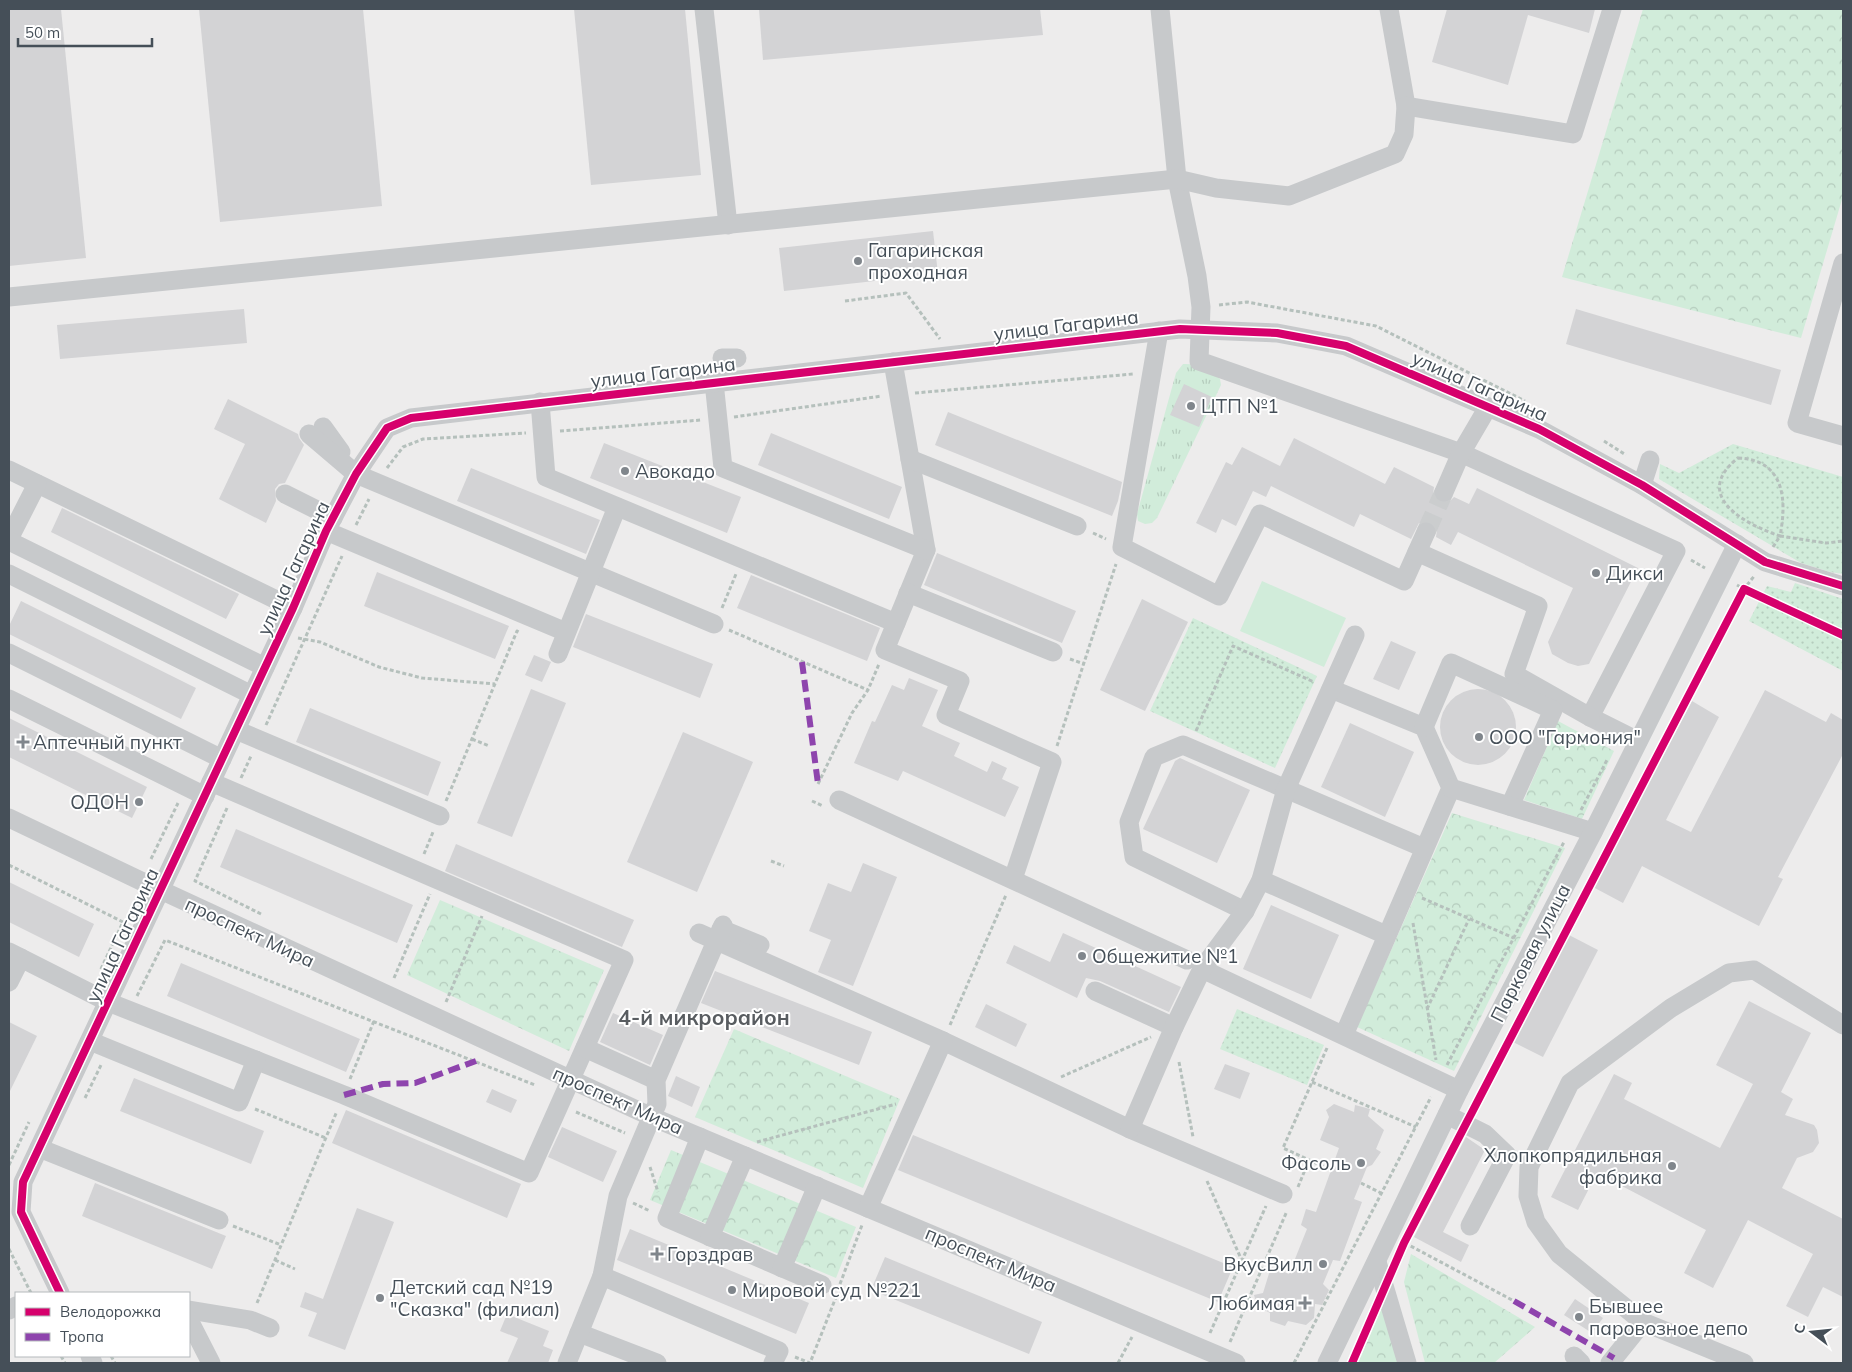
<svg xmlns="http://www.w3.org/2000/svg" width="1852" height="1372" font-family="Mulish,sans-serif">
<defs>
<pattern id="grass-tufts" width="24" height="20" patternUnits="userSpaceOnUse" patternTransform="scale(1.25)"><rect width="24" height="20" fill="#d1ecda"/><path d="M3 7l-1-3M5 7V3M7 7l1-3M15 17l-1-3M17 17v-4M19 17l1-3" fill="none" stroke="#b5ccbd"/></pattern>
<pattern id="forest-crowns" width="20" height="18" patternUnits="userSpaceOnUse" patternTransform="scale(1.25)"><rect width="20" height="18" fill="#d1ecda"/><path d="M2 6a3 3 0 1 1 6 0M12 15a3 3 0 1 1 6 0" fill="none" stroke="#b5ccbd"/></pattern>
<pattern id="park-dots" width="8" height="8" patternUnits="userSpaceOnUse" patternTransform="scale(1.25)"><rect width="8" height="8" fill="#d1ecda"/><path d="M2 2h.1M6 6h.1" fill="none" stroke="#b5ccbd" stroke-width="1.8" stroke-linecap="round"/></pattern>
</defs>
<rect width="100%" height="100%" fill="#edecec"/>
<path fill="url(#grass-tufts)" d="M1183,364C1195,363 1213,369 1220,379L1221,385L1157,518L1152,523L1145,524L1138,521L1137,514L1176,373Z"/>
<g fill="url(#forest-crowns)">
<path d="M1643,9H1843V196L1801,338L1562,277Z"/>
<path d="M1558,721L1614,751L1582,819L1524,800Z"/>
<path d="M1452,813L1565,848L1454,1071L1357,1027Z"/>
<path d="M440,900L604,970L569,1051L407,975Z"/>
<path d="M734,1029L900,1099L863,1188L695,1117Z"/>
<path d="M671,1150L856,1227L836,1278L650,1200Z"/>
<path d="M1411,1254L1535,1327L1494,1363H1425L1404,1282Z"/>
<path d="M1384,1302L1402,1363H1358Z"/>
</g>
<g fill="url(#park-dots)">
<path d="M1733,444L1843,477V574L1830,572L1801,563L1659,479L1660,464L1679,473Z"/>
<path d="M1795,583L1843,599V671L1749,621L1767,586L1791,592Z"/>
<path d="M1193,618L1317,676L1275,768L1150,711Z"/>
<path d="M1237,1009L1324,1045L1307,1085L1220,1049Z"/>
</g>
<path fill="#d1ecda" d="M1262,581L1346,618L1324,667L1240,631Z"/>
<g fill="#d3d3d5">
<path d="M9,9H61L86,258L9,266Z"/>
<path d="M199,9H363L382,206L220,222Z"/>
<path d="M574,9H685L701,175L591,185Z"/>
<path d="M759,9H1040L1043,35L763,60Z"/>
<path d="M1447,9H1595L1589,33L1528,15L1508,85L1432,62Z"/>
<path d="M933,231L938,274L784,291L779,248Z"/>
<path d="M244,309L247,343L60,359L57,325Z"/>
<path d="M1576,309L1781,370L1771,405L1566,344Z"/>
<path d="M1184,384L1212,397L1199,427L1170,415Z"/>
<path d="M228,399L298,434L299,438L304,445L285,483L279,484L275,489L276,501L266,523L219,499L245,444L214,429Z"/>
<path d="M948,412L1122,482L1118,501L1112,516L935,445Z"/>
<path d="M771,433L902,487L889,519L758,465Z"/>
<path d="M1294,438L1385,484L1394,467L1434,487L1433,494L1440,502L1450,501L1454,497L1469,504L1477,488L1638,568L1589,664L1578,666L1568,663L1552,654L1548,642L1573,588L1458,532L1451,545L1436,537L1437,530L1430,522L1419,523L1411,539L1360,514L1354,527L1271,486L1266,497L1253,491L1236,526L1222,519L1216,533L1196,523L1226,462L1232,465L1242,447L1280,466Z"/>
<path d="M604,443L741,497L727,533L590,478Z"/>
<path d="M471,468L600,520L586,554L457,501Z"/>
<path d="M62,508L239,594L226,619L51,532Z"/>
<path d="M937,553L1076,611L1062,643L924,585Z"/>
<path d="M377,572L509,626L495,659L364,606Z"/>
<path d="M751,575L880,628L867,661L737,608Z"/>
<path d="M1142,599L1188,622L1145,711L1100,690Z"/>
<path d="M21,601L196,688L181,719L9,634V626Z"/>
<path d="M586,614L713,664L700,698L573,647Z"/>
<path d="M1391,641L1416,652L1399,690L1373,679Z"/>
<path d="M534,655L551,662L542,682L525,675Z"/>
<path d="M909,678L938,690L922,726L960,743L954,756L987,772L992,761L1007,768L1002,779L1019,787L1005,817L903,771L898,781L854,763L872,721L875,722L892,685L904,690Z"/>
<circle cx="1478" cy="727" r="38"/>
<path d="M531,689L566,703L512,837L477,823Z"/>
<path d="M1765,690L1826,722L1831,713L1843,720V754L1778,877L1783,879L1759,926L1642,866L1623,903L1593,887L1692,701L1719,717L1666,820L1691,832Z"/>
<path d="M310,708L441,762L428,796L296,742Z"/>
<path d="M9,718L147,787L132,818L9,757Z"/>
<path d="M1350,723L1414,752L1385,817L1321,787Z"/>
<path d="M683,732L753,762L697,892L627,862Z"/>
<path d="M1180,758L1250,790L1217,863L1143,829L1175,761Z"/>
<path d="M236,829L413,905L397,943L220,867Z"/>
<path d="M456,844L634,920L622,947L445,871Z"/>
<path d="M863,863L897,877L853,986L818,972L831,940L809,931L828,883L851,892Z"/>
<path d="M9,882L94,924L79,957L9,922Z"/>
<path d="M1271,905L1339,935L1311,999L1243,969Z"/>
<path d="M1063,933L1181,987L1169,1012L1100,981L1086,978L1077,998L1006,963L1014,945L1050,962Z"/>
<path d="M1569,935L1598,950L1543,1057L1513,1042Z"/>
<path d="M181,963L360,1039L346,1072L167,996Z"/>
<path d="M715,971L872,1032L859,1065L701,1003Z"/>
<path d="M1749,1001L1811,1033L1781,1092L1793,1099L1785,1115L1814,1125L1817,1130L1819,1143L1813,1152L1797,1158L1782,1188L1843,1219V1297L1823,1287L1808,1317L1786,1306L1813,1254L1748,1220L1713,1288L1684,1273L1706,1230L1597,1173L1578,1210L1551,1197L1614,1074L1632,1083L1624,1099L1720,1148L1753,1084L1716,1065Z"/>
<path d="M986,1004L1027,1024L1016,1047L975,1027Z"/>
<path d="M613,1013L663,1035L650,1065L600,1042Z"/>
<path d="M9,1022L37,1036L9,1093Z"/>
<path d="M1225,1064L1250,1073L1240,1099L1214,1089Z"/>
<path d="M676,1076L700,1087L692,1107L668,1096Z"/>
<path d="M134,1078L264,1131L251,1164L120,1111Z"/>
<path d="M492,1089L517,1100L511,1113L486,1102Z"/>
<path d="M1334,1104L1354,1112L1355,1105L1370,1109L1368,1116L1384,1130L1376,1149L1381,1152L1372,1165L1367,1167L1354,1199L1362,1202L1340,1261L1333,1260L1323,1284L1329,1290L1322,1305L1315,1304L1314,1318L1306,1325L1288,1321L1285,1326L1270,1321V1313L1257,1306L1254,1295L1263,1293L1271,1267L1289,1274L1307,1229L1301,1225L1306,1209L1316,1212L1339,1148L1320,1140L1329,1117L1326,1110Z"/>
<path d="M346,1110L521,1184L507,1218L332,1143Z"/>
<path d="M562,1127L617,1151L603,1182L548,1157Z"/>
<path d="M913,1135L1233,1267L1218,1302L898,1170Z"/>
<path d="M1466,1137L1485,1150L1443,1232L1469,1245L1461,1262L1414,1237Z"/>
<path d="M95,1183L226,1236L212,1269L82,1216Z"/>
<path d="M357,1208L394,1222L345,1350L308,1336L317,1313L300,1307L305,1292L323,1299Z"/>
<path d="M630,1229L809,1303L796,1334L617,1260Z"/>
<path d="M885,1257L1042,1322L1029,1354L871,1290Z"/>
<path d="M1575,1299L1603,1318L1592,1333L1564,1315Z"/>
<path d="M507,1314L549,1331L543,1346L553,1350L548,1363H507L518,1338L500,1331Z"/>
</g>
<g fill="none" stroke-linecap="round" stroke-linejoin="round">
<path stroke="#cbcdce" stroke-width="19" stroke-dasharray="19 9" stroke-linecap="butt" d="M1426,532L1444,492"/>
<g stroke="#b5c0bc" stroke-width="3" stroke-dasharray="4 2.5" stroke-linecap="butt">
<path d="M845,301L906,293L940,339"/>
<path d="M1219,305L1247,302L1376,326L1525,401"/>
<path d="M915,393L1133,374"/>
<path d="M734,417L882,396"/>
<path d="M560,431L701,420"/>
<path d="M1604,441L1626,455"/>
<path d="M1738,458C1785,460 1787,500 1780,536C1744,524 1691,495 1738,458Z"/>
<path d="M387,468L403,447L423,439L526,433"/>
<path d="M356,525L369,499"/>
<path d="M1093,533L1106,539"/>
<path d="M1773,547L1780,536L1826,543L1843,541"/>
<path d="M1691,560L1705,568"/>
<path d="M1737,585L1744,589L1755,575"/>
<path d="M722,608L736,574"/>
<path d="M729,630L868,690"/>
<path d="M298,638L320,642L379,667L422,678L495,684"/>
<path d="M1070,659L1084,664"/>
<path d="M266,725L342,556"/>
<path d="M1196,731L1233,646L1314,682"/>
<path d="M472,739L489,746"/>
<path d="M1057,746L1116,564"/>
<path d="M241,778L251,756"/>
<path d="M818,784L852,713L868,690L879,664"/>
<path d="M446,801L517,631L519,632"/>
<path d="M812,801L823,806"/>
<path d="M227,808L195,881L263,915"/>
<path d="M1581,810L1607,760"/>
<path d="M424,854L433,832"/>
<path d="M151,859L178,803"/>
<path d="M771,861L784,866"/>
<path d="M9,865L123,922L100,971"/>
<path d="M1422,898L1514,938"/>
<path d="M1413,923L1436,1060"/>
<path d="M394,978L430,894"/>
<path d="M137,996L165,940L535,1085"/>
<path d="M446,1002L482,916"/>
<path d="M1427,1009L1469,919"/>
<path d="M950,1025L1006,895"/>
<path d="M1327,1048L1283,1148L1331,1170"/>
<path d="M1179,1062L1193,1137"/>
<path d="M1447,1065L1564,842"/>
<path d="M1061,1077L1151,1037"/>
<path d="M350,1079L374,1021"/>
<path d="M1312,1082L1416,1127"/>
<path d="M85,1098L102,1063"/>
<path d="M255,1109L326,1138"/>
<path d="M576,1112L625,1133"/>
<path d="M757,1142L896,1104"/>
<path d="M9,1165L29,1122"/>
<path d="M650,1167L658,1192"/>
<path d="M1207,1181L1242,1261"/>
<path d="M1361,1183L1383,1194"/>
<path d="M1298,1187L1309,1160"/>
<path d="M633,1203L650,1211"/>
<path d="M233,1226L281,1245"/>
<path d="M1405,1243L1514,1301"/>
<path d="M9,1249L31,1293"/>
<path d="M275,1260L295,1269"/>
<path d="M840,1284L862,1225"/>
<path d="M257,1303L337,1111"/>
<path d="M1210,1333L1266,1206"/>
<path d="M1230,1342L1287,1211"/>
<path d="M61,1356L65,1363"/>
<path d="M111,1356L115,1363"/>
<path d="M795,1357L810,1363L836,1297"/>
<path d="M1118,1363L1132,1337"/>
<path d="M1294,1363L1431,1097"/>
</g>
<g stroke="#c7c9cb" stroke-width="19">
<path d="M704,9L728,225"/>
<path d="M1160,9L1177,179L1197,276L1201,307L1199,361L1461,453L1676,551L1590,717L1638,741"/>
<path d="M1389,9L1406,106"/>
<path d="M1843,263L1797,423L1843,436"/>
<path d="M9,297L1177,179L1216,188L1289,196L1395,154L1404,134L1406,106L1573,134L1612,9"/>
<path d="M1159,331L1122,547L1219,596L1260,514L1404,581L1426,532"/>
<path d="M722,358H737"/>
<path d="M893,362L926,550L885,650L960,681L946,715L1052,762L1013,879"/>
<path d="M714,382L723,468L926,550"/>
<path d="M540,402L546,477L896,623"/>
<path d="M323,427L341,452"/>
<path d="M309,434L356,474L714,624"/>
<path d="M910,459L1077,526"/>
<path d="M9,470L293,608"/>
<path d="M1642,485L1650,460"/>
<path d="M1444,492L1461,453L1488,407"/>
<path d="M285,494L333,518"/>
<path d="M326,531L566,632"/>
<path d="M9,539L37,484"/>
<path d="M9,541L265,667"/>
<path d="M1417,552L1538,606L1514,674L1590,717"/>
<path d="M9,574L252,695"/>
<path d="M908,593L1053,652"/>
<path d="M9,653L222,759"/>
<path d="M558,654L617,507"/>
<path d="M1331,689L1424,727L1451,788L1344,1035"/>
<path d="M9,699L205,796"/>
<path d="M1424,727L1451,663L1553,710L1510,806"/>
<path d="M236,730L440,816"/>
<path d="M1451,788L1593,832"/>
<path d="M839,800L1187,960"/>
<path d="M9,818L141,881L652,1117L1236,1363"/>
<path d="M1261,880L1386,935"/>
<path d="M1245,911L1134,857L1129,822L1154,757L1183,745L1424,848"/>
<path d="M721,929L760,945"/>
<path d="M699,933L943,1041L1130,1129L1283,1194"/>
<path d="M9,952L108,1002L344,1095L529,1173L624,960L211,782"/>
<path d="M1202,969L1459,1090"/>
<path d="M9,982L21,958"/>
<path d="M1095,991L1174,1027"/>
<path d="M90,1041L239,1102L256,1060"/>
<path d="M585,1048L656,1080"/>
<path d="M1447,1115L1485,1134L1507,1155L1470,1226"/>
<path d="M1130,1129L1174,1027L1202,969L1245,911L1261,880L1286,789L1355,635"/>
<path d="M700,1137L667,1218L822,1285"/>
<path d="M39,1148L219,1220"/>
<path d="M868,1208L943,1041"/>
<path d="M710,1237L745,1156"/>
<path d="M1377,1262L1407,1363"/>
<path d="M782,1268L817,1186"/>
<path d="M602,1276L779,1351L773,1363"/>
<path d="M60,1293L21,1212L23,1182L293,608L326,531L356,474L387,428L411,418L1180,329L1277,333L1346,346L1539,429L1642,485L1765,562L1843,586"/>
<path d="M9,1310L16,1306"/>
<path d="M189,1310L250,1320L270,1328"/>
<path d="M189,1320L211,1363"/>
<path d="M1643,1322L1744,1363"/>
<path d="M579,1333L657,1363"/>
<path d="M90,1356L93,1363"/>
<path d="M1574,1356L1581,1363"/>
<path d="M567,1363L602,1276L618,1196L657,1104L656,1080L723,925"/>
<path d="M1327,1363L1459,1090L1593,832L1737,544"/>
<path d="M1610,1363L1643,1322L1559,1254L1536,1222L1528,1196L1529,1167L1570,1083L1671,1008L1729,973L1754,970L1843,1025"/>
</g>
<g stroke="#8e44ad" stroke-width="6" stroke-dasharray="12 6" stroke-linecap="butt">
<path d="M802,662L818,784"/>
<path d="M344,1095L383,1084L415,1083L476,1061"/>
<path d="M1514,1301L1614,1358"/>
</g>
<g stroke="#fff" stroke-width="11">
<g id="cycleway">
<path d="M60,1293L21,1212L23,1182L293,608L326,531L356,474L387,428L411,418L1180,329L1277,333L1346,346L1539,429L1642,485L1765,562L1843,586"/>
<path d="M1352,1363L1404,1243L1744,589L1843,635"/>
</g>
</g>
<use href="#cycleway" stroke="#d6006c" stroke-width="8"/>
</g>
<g fill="#80868c" stroke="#fff" stroke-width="2">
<circle cx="858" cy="261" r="5"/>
<circle cx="1191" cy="406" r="5"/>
<circle cx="625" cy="471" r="5"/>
<circle cx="1596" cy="573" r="5"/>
<circle cx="1479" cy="737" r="5"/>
<path d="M20.5 734.5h5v5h5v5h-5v5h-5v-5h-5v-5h5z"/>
<circle cx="139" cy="802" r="5"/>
<circle cx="1082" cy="956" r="5"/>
<circle cx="1361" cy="1163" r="5"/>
<circle cx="1672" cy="1166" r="5"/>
<path d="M654.5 1246.5h5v5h5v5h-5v5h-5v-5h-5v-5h5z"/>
<circle cx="1323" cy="1264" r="5"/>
<circle cx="732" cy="1290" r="5"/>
<circle cx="380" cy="1298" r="5"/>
<path d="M1302.5 1295.5h5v5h5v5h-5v5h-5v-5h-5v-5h5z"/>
<circle cx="1579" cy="1317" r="5"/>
</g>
<g text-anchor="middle" stroke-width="4" stroke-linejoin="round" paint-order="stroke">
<g font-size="19" fill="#454f58" stroke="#fff" text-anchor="start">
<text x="868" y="257">Гагаринская<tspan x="868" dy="22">проходная</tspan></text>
<text x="1201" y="413">ЦТП №1</text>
<text x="635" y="478">Авокадо</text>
<text x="1606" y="580">Дикси</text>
<text x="1489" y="744">ООО "Гармония"</text>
<text x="33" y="749">Аптечный пункт</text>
<text x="129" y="809" text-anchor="end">ОДОН</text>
<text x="1092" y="963">Общежитие №1</text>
<text x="1662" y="1162" text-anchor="end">Хлопкопрядильная<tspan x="1662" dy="22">фабрика</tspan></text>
<text x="1351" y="1170" text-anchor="end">Фасоль</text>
<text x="667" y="1261">Горздрав</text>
<text x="1313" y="1271" text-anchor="end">ВкусВилл</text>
<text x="390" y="1294">Детский сад №19<tspan x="390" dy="22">"Сказка" (филиал)</tspan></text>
<text x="742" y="1297">Мировой суд №221</text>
<text x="1295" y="1310" text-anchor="end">Любимая</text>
<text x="1589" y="1313">Бывшее<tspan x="1589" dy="22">паровозное депо</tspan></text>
</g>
<g font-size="19" fill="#454f58" stroke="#fff">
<text transform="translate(1066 325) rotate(-7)" y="7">улица Гагарина</text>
<text transform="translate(663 372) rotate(-7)" y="7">улица Гагарина</text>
<text transform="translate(1480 386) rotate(24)" y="7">улица Гагарина</text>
<text transform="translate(293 568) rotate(-65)" y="7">улица Гагарина</text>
<text transform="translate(250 932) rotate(25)" y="7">проспект Мира</text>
<text transform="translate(122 935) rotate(-65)" y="7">улица Гагарина</text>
<text transform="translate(1530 953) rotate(-63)" y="7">Парковая улица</text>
<text transform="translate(618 1100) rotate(24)" y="7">проспект Мира</text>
<text transform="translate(991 1259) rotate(23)" y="7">проспект Мира</text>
</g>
<g font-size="21" font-weight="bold" fill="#585c60" stroke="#fff">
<text x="704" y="1025">4-й микрорайон</text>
</g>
</g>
<rect width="1852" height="1372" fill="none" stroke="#454f58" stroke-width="20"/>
<rect x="15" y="1292" width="175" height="65" fill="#ffffff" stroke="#b5b9bc"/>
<rect x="25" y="1308" width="25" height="8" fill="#d6006c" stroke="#b5b9bc"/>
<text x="60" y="1317" font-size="15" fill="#454f58">Велодорожка</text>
<rect x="25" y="1333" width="25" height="8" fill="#8e44ad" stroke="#b5b9bc"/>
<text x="60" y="1342" font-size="15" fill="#454f58">Тропа</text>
<g transform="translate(1812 1332) rotate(286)" stroke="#ffffff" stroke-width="4" paint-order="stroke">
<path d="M0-4L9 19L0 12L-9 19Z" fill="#454f58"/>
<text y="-8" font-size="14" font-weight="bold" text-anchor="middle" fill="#454f58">С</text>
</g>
<path d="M18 38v8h134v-8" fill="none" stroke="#454f58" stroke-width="2.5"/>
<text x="25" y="38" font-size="15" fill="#454f58" stroke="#ffffff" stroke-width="4" paint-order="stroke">50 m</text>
</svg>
